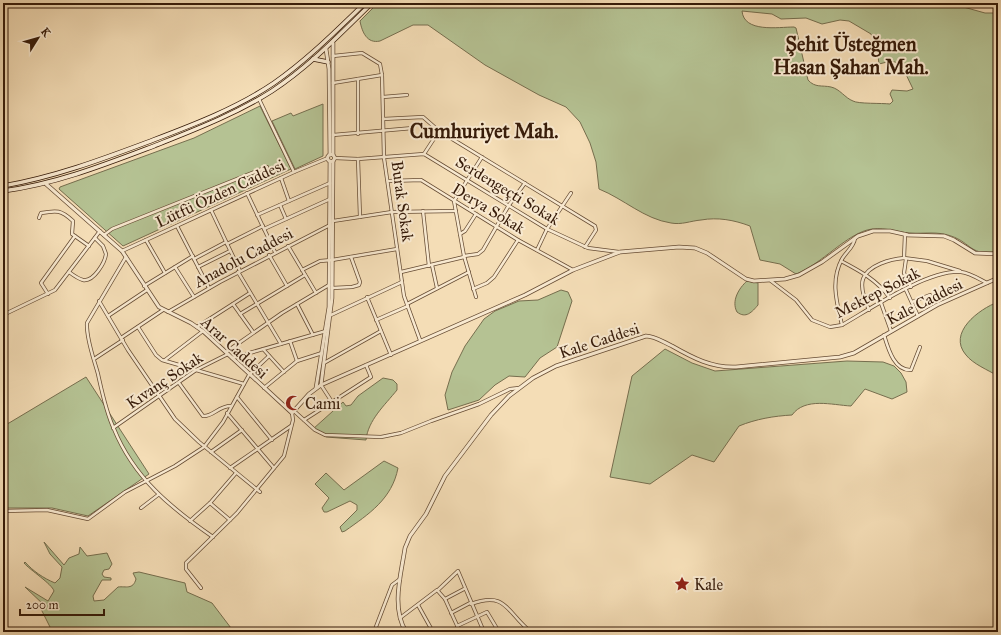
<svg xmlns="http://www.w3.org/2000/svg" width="1001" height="635" font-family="'IM FELL Great Primer',serif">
<rect width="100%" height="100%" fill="#f4ddb6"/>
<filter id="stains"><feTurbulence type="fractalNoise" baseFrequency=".005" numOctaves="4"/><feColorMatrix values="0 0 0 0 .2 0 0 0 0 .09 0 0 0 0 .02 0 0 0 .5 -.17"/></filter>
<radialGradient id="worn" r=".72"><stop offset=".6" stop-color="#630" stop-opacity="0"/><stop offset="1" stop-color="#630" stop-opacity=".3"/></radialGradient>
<g fill="#b5c293" stroke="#766e4e" fill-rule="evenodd">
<path d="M378,3H949L985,13H998V251C970,257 972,243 951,236C938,231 924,234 911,233C898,233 886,227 872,229C848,232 821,265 796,274L780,264L760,260L750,226C734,220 718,217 701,220C690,221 682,225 671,223C644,219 624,199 599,189L596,162L590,143L580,122L566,107L539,95L485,65L428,25H413L380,41C367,44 362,32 360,21ZM742,11L772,14L781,19L806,18L822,24L840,20L849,21L871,34L877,48L879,64L891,61L901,64L913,89L907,91L892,90L890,94L893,101L890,104C882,103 858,104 853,101C845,98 840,89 831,87C822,85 815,88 808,80L796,28L794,27C778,27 744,33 742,11Z"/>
<path d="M323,104V156L295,169L272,121L291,113L293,116Z"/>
<path d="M260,106L291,169L123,246L59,189L60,187L194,138Z"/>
<path d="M747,281L758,283V305C752,312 746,319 737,312C731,301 739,288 747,281Z"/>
<path d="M561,290L568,292L572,301L557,347L540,358L525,377L509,376L495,385L479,400L448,410L445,395L452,372L465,346L484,319L495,311L519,301L538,300Z"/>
<path d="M998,302V376C988,370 973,364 966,355C947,333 979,309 998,302Z"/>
<path d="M665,349L692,363L715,371L847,361L883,362L894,366L901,373L906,382L907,392L892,399L865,389L851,406C832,405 805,397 792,415C774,416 756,419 739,426L714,462L692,455L650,484L610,477L632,376Z"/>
<path d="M86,377L149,474L88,516L52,508H3V425L9,423Z"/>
<path d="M383,378L393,380L397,384V390C385,405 368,420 366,440L326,437L313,429L343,402L346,406L351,405L358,396Z"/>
<path d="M384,461L398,468C392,499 369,514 345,531L342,532L340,527L357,510V505L350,501L327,512H324L322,508L329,498L315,484L326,473L344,490Z"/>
<path d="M44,542L64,565L69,558L79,554L80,547L87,556L107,553L112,564L109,569L104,570L102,574L104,577L111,578V580H102L93,596L94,601L104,600L118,587C126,586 133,590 136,579L133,573L139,572L185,583L187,592L212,603L234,632H59L51,629L41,609L45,606L25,587L48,601L54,591C52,584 30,570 24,563L25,562C33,571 43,578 55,583L60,578L62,567L50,554Z"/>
</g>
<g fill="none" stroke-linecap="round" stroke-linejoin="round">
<g stroke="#664c34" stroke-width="4">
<g id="minor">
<path d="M980,3L998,4"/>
<path d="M333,56L362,53L380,64L382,75L384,158L404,296L420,340"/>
<path d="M358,79V134"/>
<path d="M333,83L382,75"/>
<path d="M383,97L407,95"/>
<path d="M259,99L294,172"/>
<path d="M383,119L423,117L439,131L595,226L596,230L585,247"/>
<path d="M333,135L413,128"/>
<path d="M424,154L439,131"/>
<path d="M335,158L358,159L424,154L547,229L588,248L619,252"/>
<path d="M358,159L360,217"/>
<path d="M281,178L289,201"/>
<path d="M389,181L421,180L518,240L573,270"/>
<path d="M247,193L275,252"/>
<path d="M280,205L286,219"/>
<path d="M211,210L240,271"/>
<path d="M423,211L429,266"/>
<path d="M257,215L330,183"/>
<path d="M39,218L41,213C57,210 61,210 73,221L72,234L89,246"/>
<path d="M333,221L392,212L456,211"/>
<path d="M177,226L209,288"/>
<path d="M264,229L330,199"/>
<path d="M460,234L465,231L476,214"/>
<path d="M104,235L112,229L267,167"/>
<path d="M146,240L165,273"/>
<path d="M227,244L263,226"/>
<path d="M288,246L316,293"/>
<path d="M537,250L547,229L571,193"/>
<path d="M122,251L294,172L328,158"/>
<path d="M269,255L287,286"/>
<path d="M464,256L478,254L483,250L509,205L525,183"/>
<path d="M126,257L87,323C86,339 94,359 98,374C102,392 106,412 114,429C134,478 171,508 213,537"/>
<path d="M904,258L927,261L960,271"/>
<path d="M194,259L226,242"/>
<path d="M906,259L904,273L911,287"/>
<path d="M841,261C860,271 877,280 890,298"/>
<path d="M432,265L437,288"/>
<path d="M175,267L194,297"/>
<path d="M198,267L230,251"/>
<path d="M302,270L320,261L332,260L397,249"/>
<path d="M69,272C73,275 79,279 83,280C94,282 105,262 106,254L103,246L95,238"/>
<path d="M238,272L281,344"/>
<path d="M401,272L464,257"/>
<path d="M771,281L796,300L812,320L830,327L842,325C870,309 929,269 961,272C970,273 979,279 987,283"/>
<path d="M144,286L193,256"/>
<path d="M332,288L352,287L359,285L360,282L351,257"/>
<path d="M473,289L487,283L494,277L518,240"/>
<path d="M906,290L918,316"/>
<path d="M48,294L41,283L75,236"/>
<path d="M367,297L391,355"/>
<path d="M476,297L464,256L454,201L482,157"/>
<path d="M99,301L128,350L175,419L199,442L260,492"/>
<path d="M912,302L930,295"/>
<path d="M881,303L891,331"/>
<path d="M233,304L253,332"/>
<path d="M297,304L313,335"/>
<path d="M407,304L469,272"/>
<path d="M869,310C865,301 860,288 863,279C868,265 891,259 904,258L905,234"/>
<path d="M168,312L220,282L330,225"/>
<path d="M240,314L305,275"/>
<path d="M3,315L55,290L100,231"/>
<path d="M331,315L402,282"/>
<path d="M108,316L147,290"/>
<path d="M376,320L408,306"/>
<path d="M842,325C837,303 830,281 842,259C846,252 854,247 855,238"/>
<path d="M138,327L156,355L162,360L244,384"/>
<path d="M197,327L250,293"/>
<path d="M884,335C888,348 894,371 911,370L920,347"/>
<path d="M121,338L163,310"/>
<path d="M290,341L297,361"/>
<path d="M263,349L284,372"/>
<path d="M226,352L282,313L329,285"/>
<path d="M232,358L326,331"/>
<path d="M94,359L123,340"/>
<path d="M165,360L203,331"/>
<path d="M324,363L381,331"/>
<path d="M179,383L203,416C213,417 218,406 231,406"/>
<path d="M321,385L332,402"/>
<path d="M264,388L297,361L322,353"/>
<path d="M237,397L272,440"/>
<path d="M294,411L315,430L325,435L381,437L401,433L431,421L479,404L510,389L519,388"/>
<path d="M227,413L274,468"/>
<path d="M304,420L371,377L366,365"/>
<path d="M113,428L196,370L228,354"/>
<path d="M211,452L242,430"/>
<path d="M230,468L291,426"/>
<path d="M210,503L230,520"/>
<path d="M141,508L158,495"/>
<path d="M3,511L47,510L88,519L125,492L175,466L204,447L223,422L249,375L269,356"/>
<path d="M190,521L210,503L236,473"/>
<path d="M201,588L186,569V563L237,513L284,456L293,420L292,413"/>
<path d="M438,590L458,571L484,632"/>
<path d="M445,599L464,589"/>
<path d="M471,604C507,591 506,612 531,632"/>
<path d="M418,605L433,632"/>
<path d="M451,613L470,603"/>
<path d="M400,618L437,590L445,599L460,632"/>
<path d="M457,626L487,612L499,632"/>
<path d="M374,632L392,585L400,579"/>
</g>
</g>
<g stroke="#664c34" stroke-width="4.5">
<g id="tertiary">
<path d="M333,43V155"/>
<path d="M326,49L329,69L330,155"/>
<circle cx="331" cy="158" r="3.5"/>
<path d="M46,184L122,251L159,307L191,323L204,332L292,413L309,394L321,385L525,295L573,270L620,252L679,247L695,248L707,253L746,279L754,281L785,279L799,275L822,262L858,236L873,231H890L908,235L944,236L954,240L975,253L998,254"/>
<path d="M321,385L332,298L333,161"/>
<path d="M316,388L329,307L330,161"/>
<path d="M406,632C391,607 401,575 405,548L410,536L426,514L445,476L491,415L509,396L533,378L556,366L646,336C655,336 663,342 672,346C693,358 712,368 736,367L840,357L854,353L937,305L998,278"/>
</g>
</g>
<g stroke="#361b09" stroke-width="5">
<g id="secondary">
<path d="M313,59L328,62"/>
<path d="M3,186C54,177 100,160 148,142C190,126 236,109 274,83C307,60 336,31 365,3"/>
<path d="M3,191C56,184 104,165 154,146C194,130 236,114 272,91C310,66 340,34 372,3"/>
</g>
</g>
<use href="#minor" stroke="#f8e9d0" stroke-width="2.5"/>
<use href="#tertiary" stroke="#f8e9d0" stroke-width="3"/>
<use href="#secondary" stroke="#f8e9d0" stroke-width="3.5"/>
</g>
<defs>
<g id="mosque-bare" transform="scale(1.2)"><path d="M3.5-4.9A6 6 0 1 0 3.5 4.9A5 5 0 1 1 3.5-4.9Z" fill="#8f2418" stroke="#f8e9d0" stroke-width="2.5" paint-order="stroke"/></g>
<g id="sight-bare" transform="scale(1.2)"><path d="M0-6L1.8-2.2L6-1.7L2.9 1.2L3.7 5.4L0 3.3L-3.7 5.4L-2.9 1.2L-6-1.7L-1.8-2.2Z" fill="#8f2418" stroke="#f8e9d0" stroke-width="2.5" paint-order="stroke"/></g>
</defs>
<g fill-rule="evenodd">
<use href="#mosque-bare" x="293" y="403"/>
<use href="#sight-bare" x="682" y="584"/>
</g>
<g text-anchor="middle" stroke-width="4" stroke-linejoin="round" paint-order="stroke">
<g font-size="16" fill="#361b09" stroke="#f8e9d0">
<text transform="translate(508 190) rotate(31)" y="6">Serdengeçti Sokak</text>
<text transform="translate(220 193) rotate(-25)" y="6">Lütfü Özden Caddesi</text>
<text transform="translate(403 201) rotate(82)" y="6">Burak Sokak</text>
<text transform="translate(489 208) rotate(31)" y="6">Derya Sokak</text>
<text transform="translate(243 257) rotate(-28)" y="6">Anadolu Caddesi</text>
<text transform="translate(877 292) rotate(-27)" y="6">Mektep Sokak</text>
<text transform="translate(924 301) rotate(-27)" y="6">Kale Caddesi</text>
<text transform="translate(599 340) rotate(-18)" y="6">Kale Caddesi</text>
<text transform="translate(235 347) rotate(42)" y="6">Arar Caddesi</text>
<text transform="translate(164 380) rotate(-34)" y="6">Kıvanç Sokak</text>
</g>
<g font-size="16" fill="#361b09" stroke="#f8e9d0" text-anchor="start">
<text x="305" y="409">Cami</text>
<text x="694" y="590">Kale</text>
</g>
<g font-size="20" font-weight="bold" fill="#361b09" stroke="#f8e9d0">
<text x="851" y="51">Şehit Üsteğmen<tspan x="851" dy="23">Hasan Şahan Mah.</tspan></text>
<text x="484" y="138">Cumhuriyet Mah.</text>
</g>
</g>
<rect width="1001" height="635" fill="none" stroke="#f4ddb6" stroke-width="16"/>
<rect x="4" y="4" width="993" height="627" fill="none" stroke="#361b09" stroke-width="2"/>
<rect x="8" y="8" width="985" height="619" fill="none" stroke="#361b09"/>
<g transform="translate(38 38) rotate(53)" stroke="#f8e9d0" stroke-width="3" paint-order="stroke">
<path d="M0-3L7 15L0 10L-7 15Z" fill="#361b09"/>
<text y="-6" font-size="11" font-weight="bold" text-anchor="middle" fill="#361b09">K</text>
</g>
<path d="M20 609v6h84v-6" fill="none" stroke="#361b09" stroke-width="2"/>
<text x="26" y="609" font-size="12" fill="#361b09" stroke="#f8e9d0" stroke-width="3" paint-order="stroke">200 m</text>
<rect width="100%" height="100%" filter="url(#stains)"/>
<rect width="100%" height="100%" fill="url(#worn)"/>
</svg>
